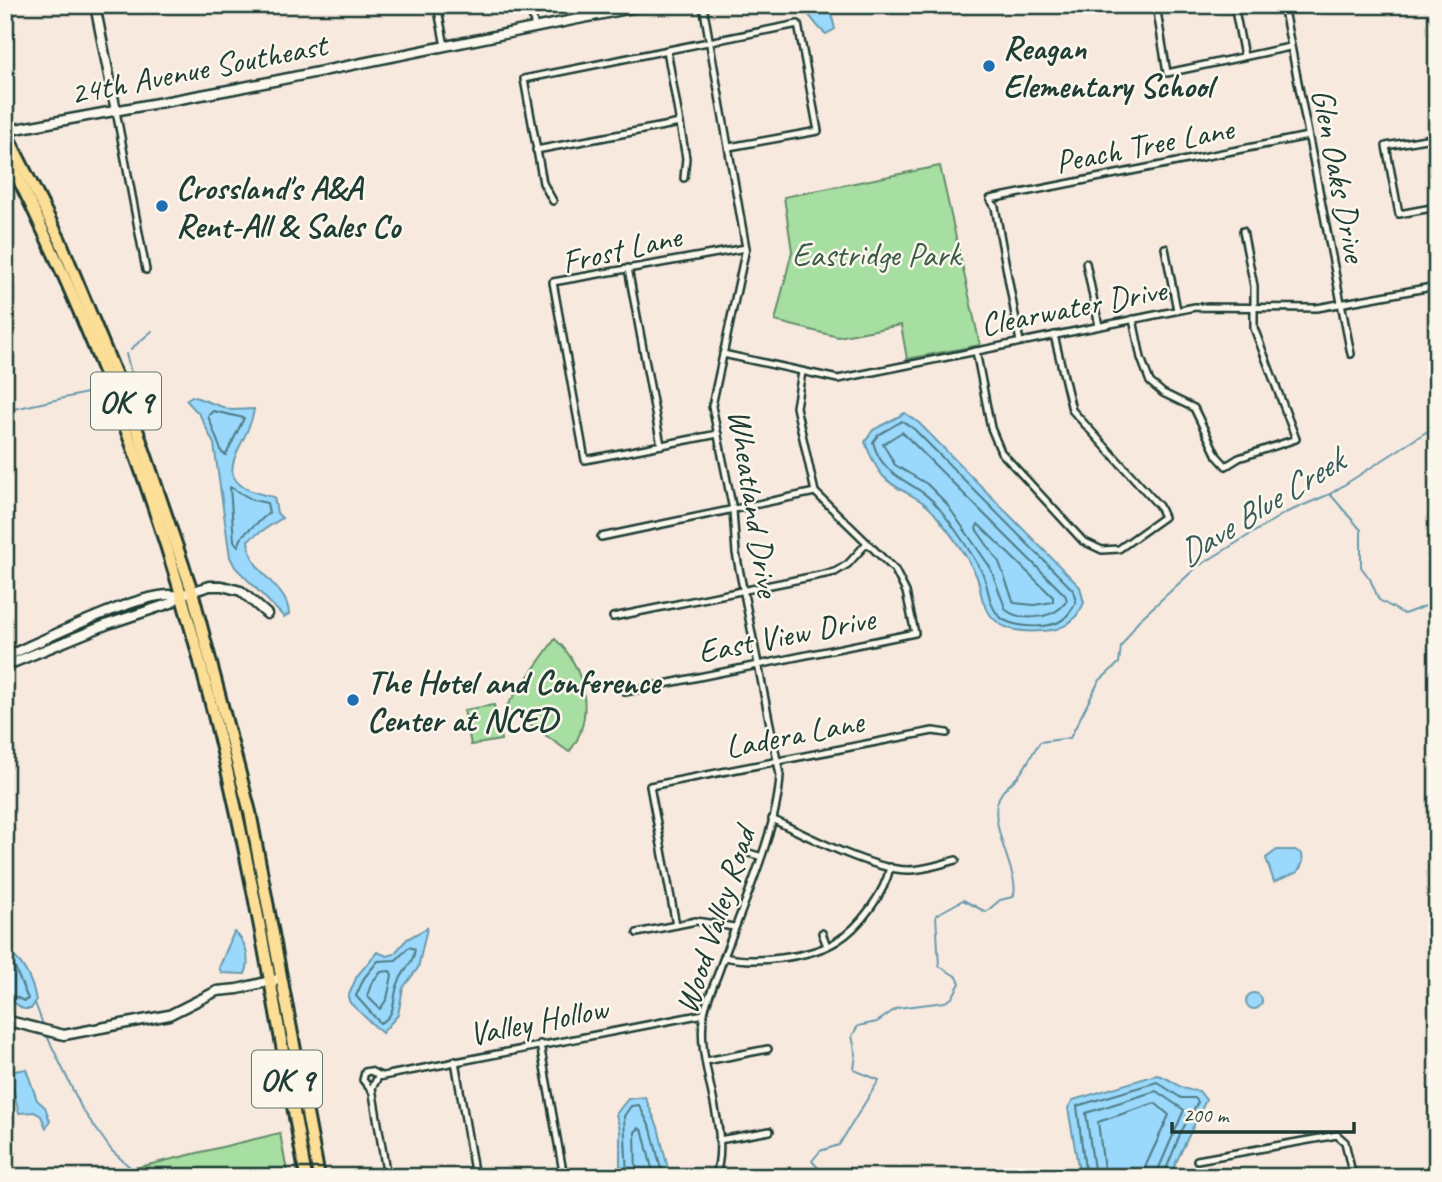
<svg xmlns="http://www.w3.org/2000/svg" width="1442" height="1182" font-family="Caveat,sans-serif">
<rect width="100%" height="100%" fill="#f8e9df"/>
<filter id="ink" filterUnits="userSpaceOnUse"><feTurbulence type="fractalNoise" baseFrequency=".0143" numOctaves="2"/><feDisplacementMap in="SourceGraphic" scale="14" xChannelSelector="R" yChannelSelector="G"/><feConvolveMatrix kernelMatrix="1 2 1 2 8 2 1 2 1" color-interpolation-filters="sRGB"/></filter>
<g filter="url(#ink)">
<g fill="#a7dea2" stroke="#638e6b" stroke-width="2">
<path d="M940,166L980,345L907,359L901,325L838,337L775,321L792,251L784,197Z"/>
<path d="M555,639C586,666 596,720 569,752L506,707Z"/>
<path d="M494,705L501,740L471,745L464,710Z"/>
<path d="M280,1133L288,1177H98Z"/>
</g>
<g fill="#9ad8fc" stroke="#699aac" stroke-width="2">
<path d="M774,5H829L835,29L826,34C816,28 807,8 798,6C791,5 782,9 775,9Z"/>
<path d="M192,396L231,410L254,409C251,445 196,483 274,497L277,513L282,518L248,540C250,576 288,585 289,614L284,617L235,567L230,557L214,444L200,415L186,400Z"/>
<path d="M905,413L919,423L1080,587L1084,603C1075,622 1064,630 1043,631C1015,633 993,629 983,601C980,593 980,583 976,575C966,554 948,530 934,513C920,495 896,492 882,475C875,466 869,453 865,442L873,430Z"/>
<path d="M1277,850H1295L1302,854L1303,862L1298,872L1274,882L1266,858Z"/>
<path d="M427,928L418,968L403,988L398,1015L382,1033L350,1003L348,997L357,976L377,952L387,956L394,954L407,939Z"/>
<path d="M234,932C246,940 251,961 245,974L222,973L219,968Z"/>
<path d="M7,954C23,957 34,986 36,1001L31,1009H23L5,996Z"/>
<circle cx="1254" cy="1001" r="8"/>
<path d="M26,1069L37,1100L45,1107L50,1121L46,1128L41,1116L34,1112L19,1113L10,1077L14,1071Z"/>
<path d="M1156,1075C1173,1077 1177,1091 1199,1091L1206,1100L1169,1177H1080L1068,1108L1073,1100Z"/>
<path d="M645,1097L658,1127L670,1177H620V1130L616,1114L628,1099Z"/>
</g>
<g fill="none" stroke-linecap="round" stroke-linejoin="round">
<g stroke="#507b84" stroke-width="2">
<path d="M213,411L244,418L226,455L222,453L208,416Z"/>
<path d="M902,421L914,429L1073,590L1076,602C1072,610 1067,618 1059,622C1044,629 1009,628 998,615C987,602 989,584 981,570C969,549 954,527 939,508C917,480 883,481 873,442L878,435Z"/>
<path d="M902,432L1065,595L1067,600C1057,618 1023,623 1006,610L990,567L946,503L927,484L895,465L883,444Z"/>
<path d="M230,487L253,500L267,503L269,513L243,535L238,546L234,541Z"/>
<path d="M978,524L1053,597V602L1034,605L1014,603L999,562L976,529Z"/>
<path d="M409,947L415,949C413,965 403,970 398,984C392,998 397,1016 380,1023L356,996L364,978L378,961L396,960Z"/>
<path d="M5,961L14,966L28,999L24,1001L5,992"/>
<path d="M381,972L390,971L392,975L387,999L380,1009L367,996L372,982Z"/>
<path d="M627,1177L624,1116L631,1106L639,1105L651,1129L663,1177"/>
<path d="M636,1177L635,1132L639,1128L643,1132L654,1177"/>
<path d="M1086,1177L1077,1106L1157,1082L1181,1098H1195L1198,1102L1181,1132L1163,1177"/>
<path d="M1095,1177L1086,1113L1156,1091L1184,1110L1155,1177"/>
<path d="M1105,1177L1098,1122L1155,1103L1169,1115L1146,1165L1144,1177"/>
</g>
<g stroke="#699aac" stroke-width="2">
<path d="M131,349L152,331"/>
<path d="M126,354L136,391L132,393"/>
<path d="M5,411L87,393H100"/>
<path d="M1330,494L1361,530V567L1370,579L1379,600L1404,614L1431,604L1437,606"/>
<path d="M35,1003L44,1027"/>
<path d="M47,1036L82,1109L112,1151L141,1177"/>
<path d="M826,1177L812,1161L820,1151L839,1145L879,1080L854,1070L856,1054L852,1036L858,1026L877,1022L897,1008L945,1002L952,998L960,983L957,977L939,966L936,915L963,900L986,912L1000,900L1013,897C1022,880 991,832 997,804C1000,789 1011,785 1020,774C1027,765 1032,753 1040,742L1070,738L1099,681L1119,663L1121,647L1138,621L1197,567L1285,513L1330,494L1437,425"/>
<path d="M930,1177H934"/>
</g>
<g stroke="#1f3d34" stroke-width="10">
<g id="street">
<path d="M437,5L445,46"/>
<path d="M530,5L535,28"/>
<path d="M703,5L746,248L712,406L733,510L736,553L780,775C778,830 739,914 720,968C715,983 707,998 704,1013C694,1065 733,1128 715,1177"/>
<path d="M1156,5L1167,73L1290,47"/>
<path d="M1234,5L1244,56"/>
<path d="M1283,5L1351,354"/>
<path d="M667,50L686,158L684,178"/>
<path d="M116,111L146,270"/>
<path d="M1437,137L1386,146L1399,214L1437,207"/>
<path d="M536,150L680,123"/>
<path d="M553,201L543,183L524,79L798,24L818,131L729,147"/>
<path d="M1165,248L1177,310"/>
<path d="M1086,263L1099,326"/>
<path d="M628,268L661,445"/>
<path d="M1133,319L1141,358L1150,382L1163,393L1194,408L1217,456L1226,466L1239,458L1296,439L1254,328V286L1243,231"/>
<path d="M1020,342L995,207L990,199L1308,136"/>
<path d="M976,351L991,428L1001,452L1083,541L1102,550L1119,549L1164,517L1159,506L1072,410L1054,335"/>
<path d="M723,354L838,379L1195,307L1317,308L1437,286"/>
<path d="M718,434L585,460L553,282L746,248"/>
<path d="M601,537L815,492"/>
<path d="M613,617L835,572L848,564L867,543"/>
<path d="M625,692L915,633L906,592L895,570L815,492L796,407L802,372"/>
<path d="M772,819C805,835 873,870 908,870C924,870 941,864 956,860"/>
<path d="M745,852L759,856"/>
<path d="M676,925L650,786L933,731L947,733"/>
<path d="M637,933L696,921L734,927"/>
<path d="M822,933L827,946"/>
<path d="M724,957C754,964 810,958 837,941C859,928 885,893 890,867"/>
<path d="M540,1044L564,1177"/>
<path d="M455,1061L475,1177"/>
<path d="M706,1061L768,1049"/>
<path d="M372,1091L363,1080L365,1072L370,1071L381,1076"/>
<path d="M719,1140L770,1131"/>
<path d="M1197,1160L1337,1135L1345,1142L1353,1177"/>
<path d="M387,1177L372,1088L378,1077L704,1014"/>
</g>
</g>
<g stroke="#1f3d34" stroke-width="13">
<g id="secondary">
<path d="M95,5L116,111"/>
<path d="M5,131L234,89L647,5"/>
<path d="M5,657C38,643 148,587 177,596"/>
<path d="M5,666L108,624L171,603L180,595L210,586H222L241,591L267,614"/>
<path d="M5,1020L64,1035L169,1015L217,991L238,989L282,978"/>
</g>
</g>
<g stroke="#1f3d34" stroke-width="16">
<g id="highway">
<path d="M5,131L60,240L130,409L192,591L250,812L319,1177"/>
<path d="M5,152C92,324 162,510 209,696C250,854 276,1016 306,1177"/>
</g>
</g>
<use href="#street" stroke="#fbf7ec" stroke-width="5"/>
<use href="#secondary" stroke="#fbf7ec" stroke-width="8"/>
<use href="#highway" stroke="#fcde96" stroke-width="10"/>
</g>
</g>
<g fill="#1f6fb2" stroke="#fbf7ec" stroke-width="2.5">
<circle cx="989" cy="66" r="7"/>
<circle cx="162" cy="206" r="7"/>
<circle cx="353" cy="700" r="7"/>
</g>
<g text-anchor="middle" stroke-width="5" stroke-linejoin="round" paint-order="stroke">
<g fill="#fbf7ec" stroke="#61756b" stroke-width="2">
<rect x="91" y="372.5" width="70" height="57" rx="5"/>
<rect x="252" y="1050.5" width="70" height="57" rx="5"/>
</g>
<g font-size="32" font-weight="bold" fill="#1f3d34">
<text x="126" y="412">OK 9</text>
<text x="287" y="1090">OK 9</text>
</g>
<g font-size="33" font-weight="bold" fill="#1f3d34" stroke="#fbf7ec" text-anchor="start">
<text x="1003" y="59">Reagan<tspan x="1003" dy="38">Elementary School</tspan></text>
<text x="176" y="199">Crossland's A&amp;A<tspan x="176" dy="38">Rent-All &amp; Sales Co</tspan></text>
<text x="367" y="693">The Hotel and Conference<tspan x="367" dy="38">Center at NCED</tspan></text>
</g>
<g font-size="33" fill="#1f3d34" stroke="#fbf7ec">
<text transform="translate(198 68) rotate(-11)" y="12">24th Avenue Southeast</text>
<text transform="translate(1144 144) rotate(-11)" y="12">Peach Tree Lane</text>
<text transform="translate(1340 175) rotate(79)" y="12">Glen Oaks Drive</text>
<text transform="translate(621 248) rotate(-13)" y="12">Frost Lane</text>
<text transform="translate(1073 306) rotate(-11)" y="12">Clearwater Drive</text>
<text transform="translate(755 503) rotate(81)" y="12">Wheatland Drive</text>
<text transform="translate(786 634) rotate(-11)" y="12">East View Drive</text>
<text transform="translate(794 733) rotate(-11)" y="12">Ladera Lane</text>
<text transform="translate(714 920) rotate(-72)" y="12">Wood Valley Road</text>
<text transform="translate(538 1020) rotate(-11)" y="12">Valley Hollow</text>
</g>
<g font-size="33" fill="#3a5d4a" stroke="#fbf7ec">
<text x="876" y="266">Eastridge Park</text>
</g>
<g font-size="35" font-style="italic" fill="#385c5c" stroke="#fbf7ec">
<text transform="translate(1260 507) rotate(-32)" y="12">Dave Blue Creek</text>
</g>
</g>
<rect width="1442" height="1182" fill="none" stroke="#fbf7ec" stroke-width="28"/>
<rect x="14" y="14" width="1414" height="1154" fill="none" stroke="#1f3d34" stroke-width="2.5" filter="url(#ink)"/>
<path d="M1172 1122v10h182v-10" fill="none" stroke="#1f3d34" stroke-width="3.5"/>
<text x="1183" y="1122" font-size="21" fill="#1f3d34" stroke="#fbf7ec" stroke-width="5" paint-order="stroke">200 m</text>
</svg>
